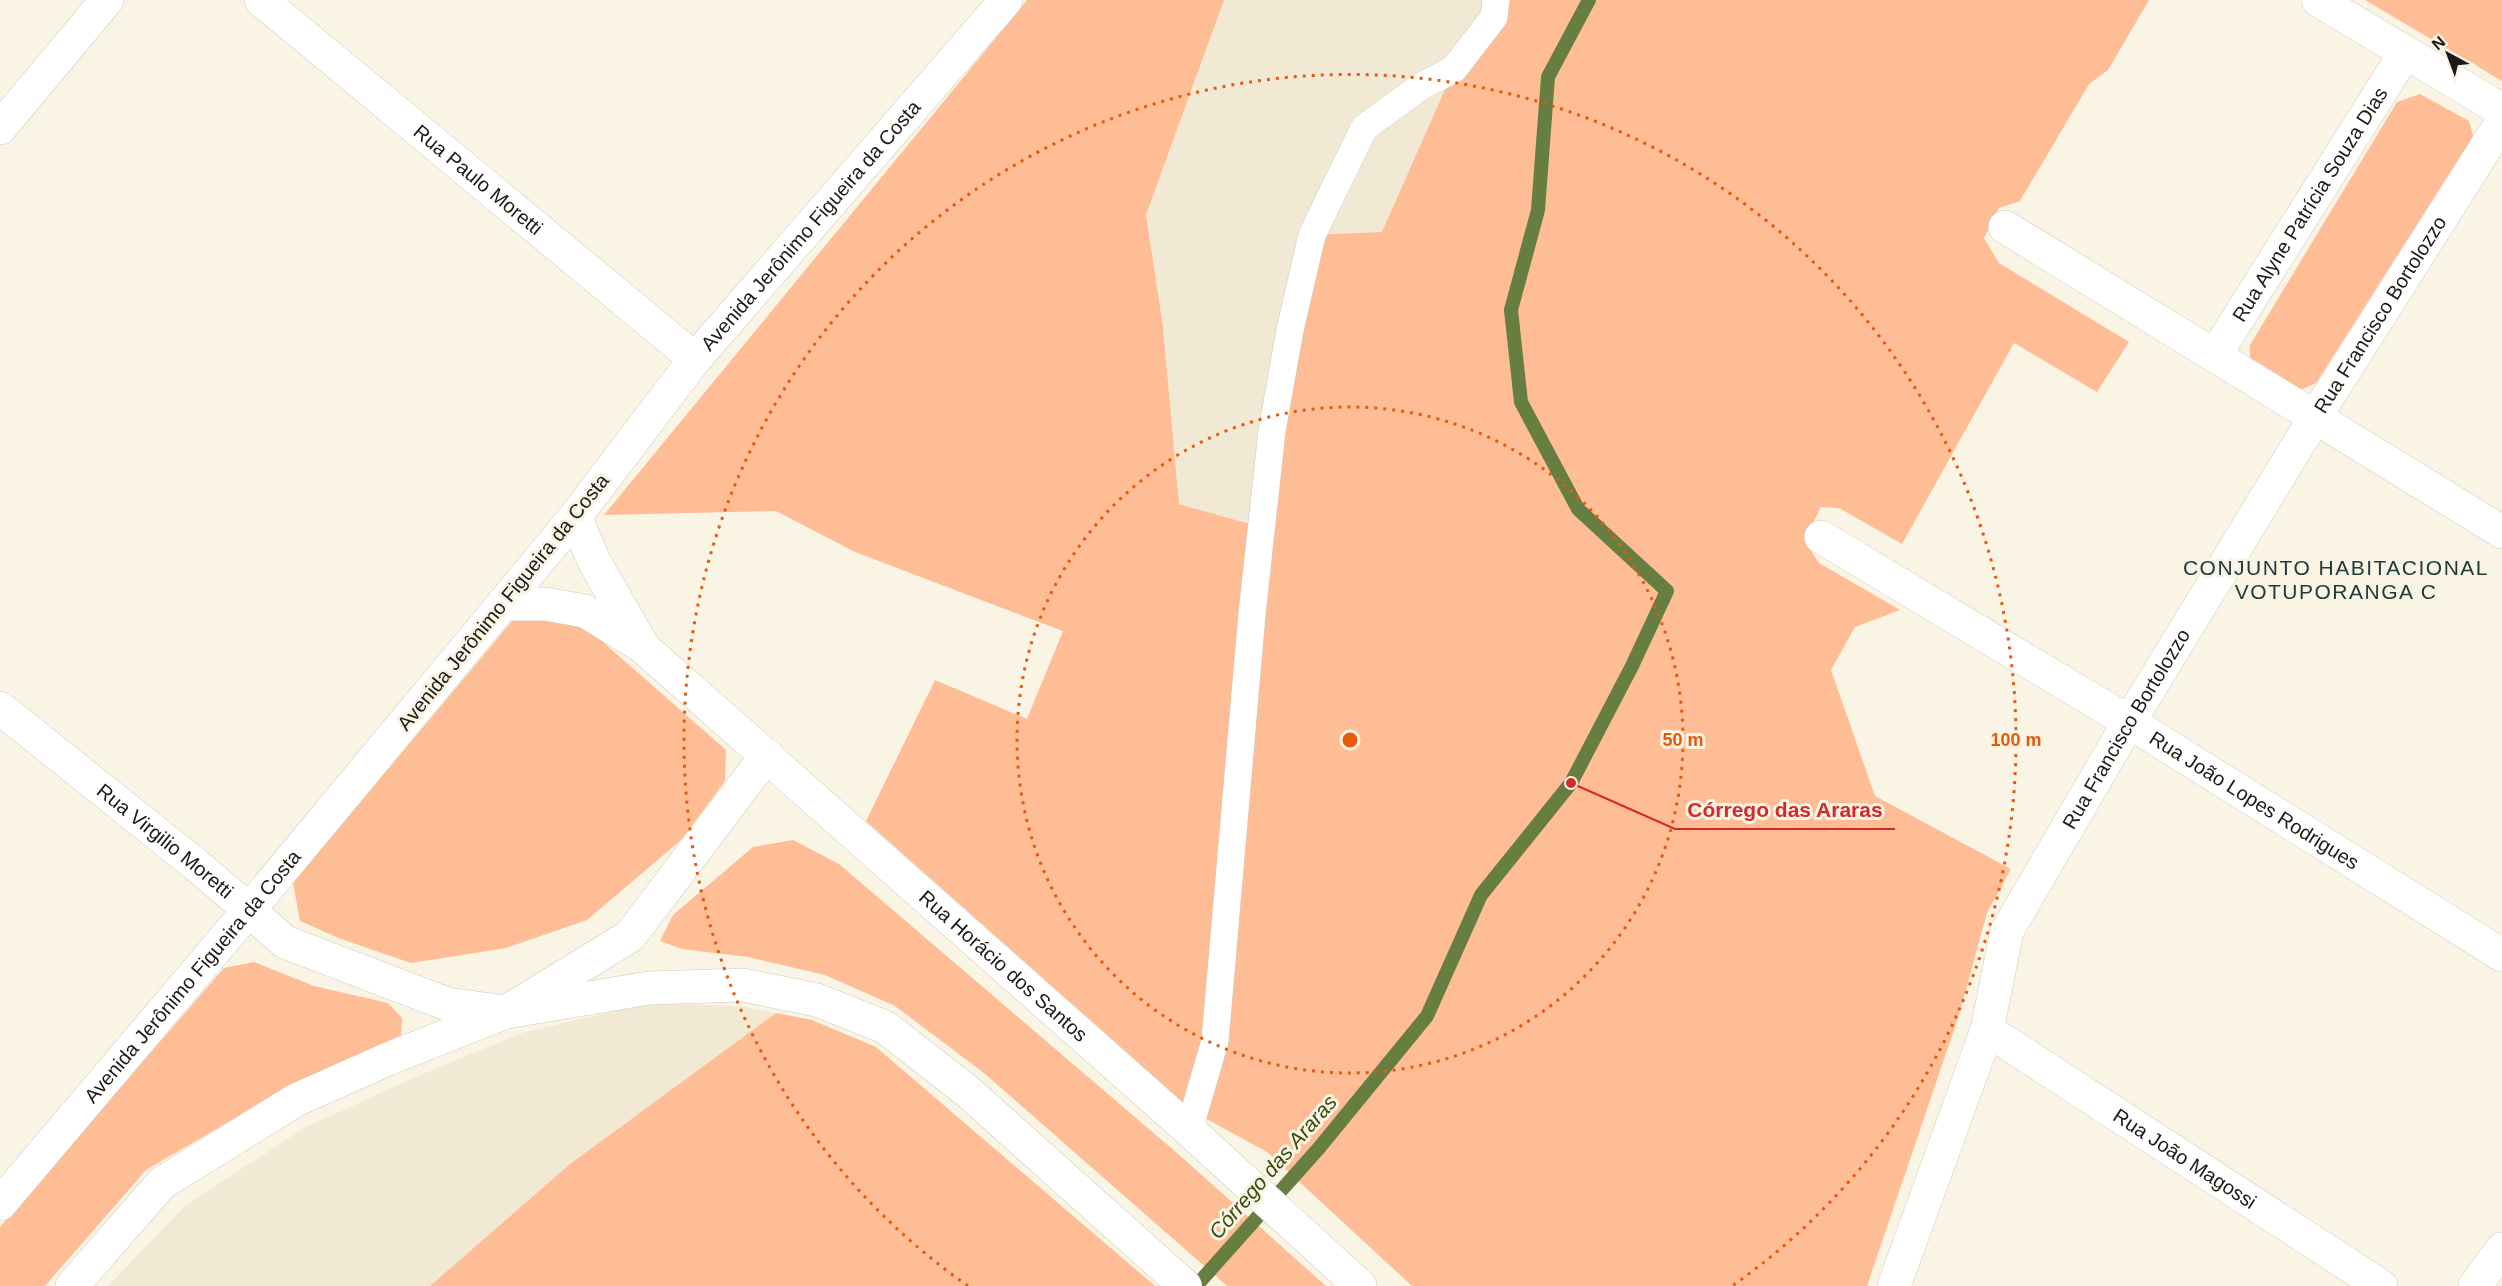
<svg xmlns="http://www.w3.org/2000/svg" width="2502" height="1286" font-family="Helvetica,sans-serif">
<rect width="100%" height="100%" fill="#faf4e5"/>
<g fill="#f1e9d3">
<path d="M1224,0H1496L1454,69L1382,233L1262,527L1179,504L1163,327L1146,215Z"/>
<path d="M652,1002L746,1007L776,1013L570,1164L430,1286H108L184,1207L304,1128L411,1079L522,1033Z"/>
</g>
<g fill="#febd95">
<path d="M1027,0H1224L1146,215L1163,327L1179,504L1261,527L1312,235L1382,232L1454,69L1496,0H2149L2108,70L2089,84L2020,201L1999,208L1984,238L1999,263L2129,342L2097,392L2014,343L1902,544L1839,508L1821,507L1804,540L1819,563L1900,610L1855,627L1831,670L1875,796L2011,869L1987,913L1958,1018L1867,1286H1412L1267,1152L1194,1112L866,821L935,680L1027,719L1063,631L855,552L776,511L604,515Z"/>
<path d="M2365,0H2502V81Z"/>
<path d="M2420,94L2469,121L2473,136L2316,383L2298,391L2250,360V345L2397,102Z"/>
<path d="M513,620L579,621L726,750L725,781L681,840L587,920L506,948L411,963L341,939L300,921L293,883Z"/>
<path d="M793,840L839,864L1177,1153L1326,1286H1227L984,1073L895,1006L825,975L748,957L682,949L660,941L673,915L753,847Z"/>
<path d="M254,962L314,986L388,1003L402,1018L401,1035L283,1090L146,1170L45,1286H0V1227L224,968Z"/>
<path d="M776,1013L812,1020L876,1047L1155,1286H430L570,1164Z"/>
</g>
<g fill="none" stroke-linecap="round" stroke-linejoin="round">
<path stroke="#667f40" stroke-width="14" d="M1196,1286L1319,1148L1427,1016L1481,895L1571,783L1632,666L1667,591L1578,509L1521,402L1511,310L1538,210L1548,77L1589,0"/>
<g stroke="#d0cabc" stroke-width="28">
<path id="lane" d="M1189,1130L1215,1041L1252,614L1272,431L1290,330L1312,235L1364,128L1420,87L1454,69L1494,17L1496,0"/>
</g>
<g stroke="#d0cabc" stroke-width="34">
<g id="street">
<path id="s1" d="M261,0L695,359"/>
<path d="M2318,0L2502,110"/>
<path d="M0,128L107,0"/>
<path d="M2005,227L2502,532"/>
<path id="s2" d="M2215,355L2405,53"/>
<path id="s3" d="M575,517L695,359L1006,0"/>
<path id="s4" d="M1821,537L2129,722L2502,955"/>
<path id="s5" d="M0,708L195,864L249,910"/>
<path id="s6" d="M1987,1030L2381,1286"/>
<path id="s7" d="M1894,1286L1987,1030L2007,931L2129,722L2314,419L2502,122"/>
<path d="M2475,1286L2502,1249"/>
</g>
</g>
<g stroke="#d0cabc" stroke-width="34">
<g id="secondary">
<path d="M503,604H545L585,611L640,645"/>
<path d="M249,910L285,942L447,1004L506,1012L649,988L743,985L817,1000L885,1027L967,1091L1185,1286"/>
<path id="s8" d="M0,1204L249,910L575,517L595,563L644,648L1189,1130L1360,1286"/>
<path d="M72,1286L162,1183L296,1100L388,1059L506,1012L630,936L767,755"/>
</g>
</g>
<use href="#lane" stroke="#fff" stroke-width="27"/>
<use href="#street" stroke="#fff" stroke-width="33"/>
<use href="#secondary" stroke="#fff" stroke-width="33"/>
</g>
<g fill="none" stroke="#e8590c" stroke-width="3" stroke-dasharray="3 6">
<circle cx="1350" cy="740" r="333"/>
<path d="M968 1286A666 666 0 1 1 1732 1286"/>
</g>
<g text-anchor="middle" stroke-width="6" stroke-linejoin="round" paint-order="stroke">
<g font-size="20" fill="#1c1a15" stroke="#faf4e5">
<text dy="7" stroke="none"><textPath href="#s1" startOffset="282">Rua Paulo Moretti</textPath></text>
<text dy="7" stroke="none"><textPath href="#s2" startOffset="178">Rua Alyne Patrícia Souza Dias</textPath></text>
<text dy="7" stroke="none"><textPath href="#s3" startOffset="375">Avenida Jerônimo Figueira da Costa</textPath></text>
<text dy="7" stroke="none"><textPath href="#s7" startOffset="1094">Rua Francisco Bortolozzo</textPath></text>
<text transform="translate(503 602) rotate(-51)" y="7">Avenida Jerônimo Figueira da Costa</text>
<text dy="7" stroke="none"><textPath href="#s7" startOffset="608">Rua Francisco Bortolozzo</textPath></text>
<text dy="7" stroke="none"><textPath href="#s4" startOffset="507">Rua João Lopes Rodrigues</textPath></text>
<text dy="7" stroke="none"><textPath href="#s5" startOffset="212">Rua Virgilio Moretti</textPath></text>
<text dy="7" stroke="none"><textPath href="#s8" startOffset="1524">Rua Horácio dos Santos</textPath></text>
<text dy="7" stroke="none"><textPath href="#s8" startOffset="298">Avenida Jerônimo Figueira da Costa</textPath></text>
<text dy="7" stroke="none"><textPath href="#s6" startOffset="236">Rua João Magossi</textPath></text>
</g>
<g font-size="21" letter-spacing="1.5" fill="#1a3b37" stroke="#faf4e5">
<text x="2336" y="575">CONJUNTO HABITACIONAL<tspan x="2336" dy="24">VOTUPORANGA C</tspan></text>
</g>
<g font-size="21" font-style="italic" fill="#354b0b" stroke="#faf4e5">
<text transform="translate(1273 1167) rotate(-49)" y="7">Córrego das Araras</text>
</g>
</g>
<circle cx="1350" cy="740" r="9" fill="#e8590c" stroke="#faf4e5" stroke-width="3"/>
<g font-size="18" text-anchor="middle" font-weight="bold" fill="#e8590c" stroke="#faf4e5" stroke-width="6" stroke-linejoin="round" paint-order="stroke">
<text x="1683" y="746">50 m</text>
<text x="2016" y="746">100 m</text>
</g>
<path fill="none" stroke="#d62828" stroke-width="2" d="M1571 783L1675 829H1895"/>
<circle fill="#d62828" stroke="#faf4e5" stroke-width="2" cx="1571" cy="783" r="6"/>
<g font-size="21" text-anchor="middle" font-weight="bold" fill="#d62828" stroke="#faf4e5" stroke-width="6" stroke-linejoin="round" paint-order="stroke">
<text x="1785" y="817">Córrego das Araras</text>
</g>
<g transform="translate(2448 54) rotate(319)" stroke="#faf4e5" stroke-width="4.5" paint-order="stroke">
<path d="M0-4.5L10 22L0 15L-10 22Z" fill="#1c1a15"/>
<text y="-9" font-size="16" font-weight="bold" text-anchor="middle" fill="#1c1a15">N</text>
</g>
</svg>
